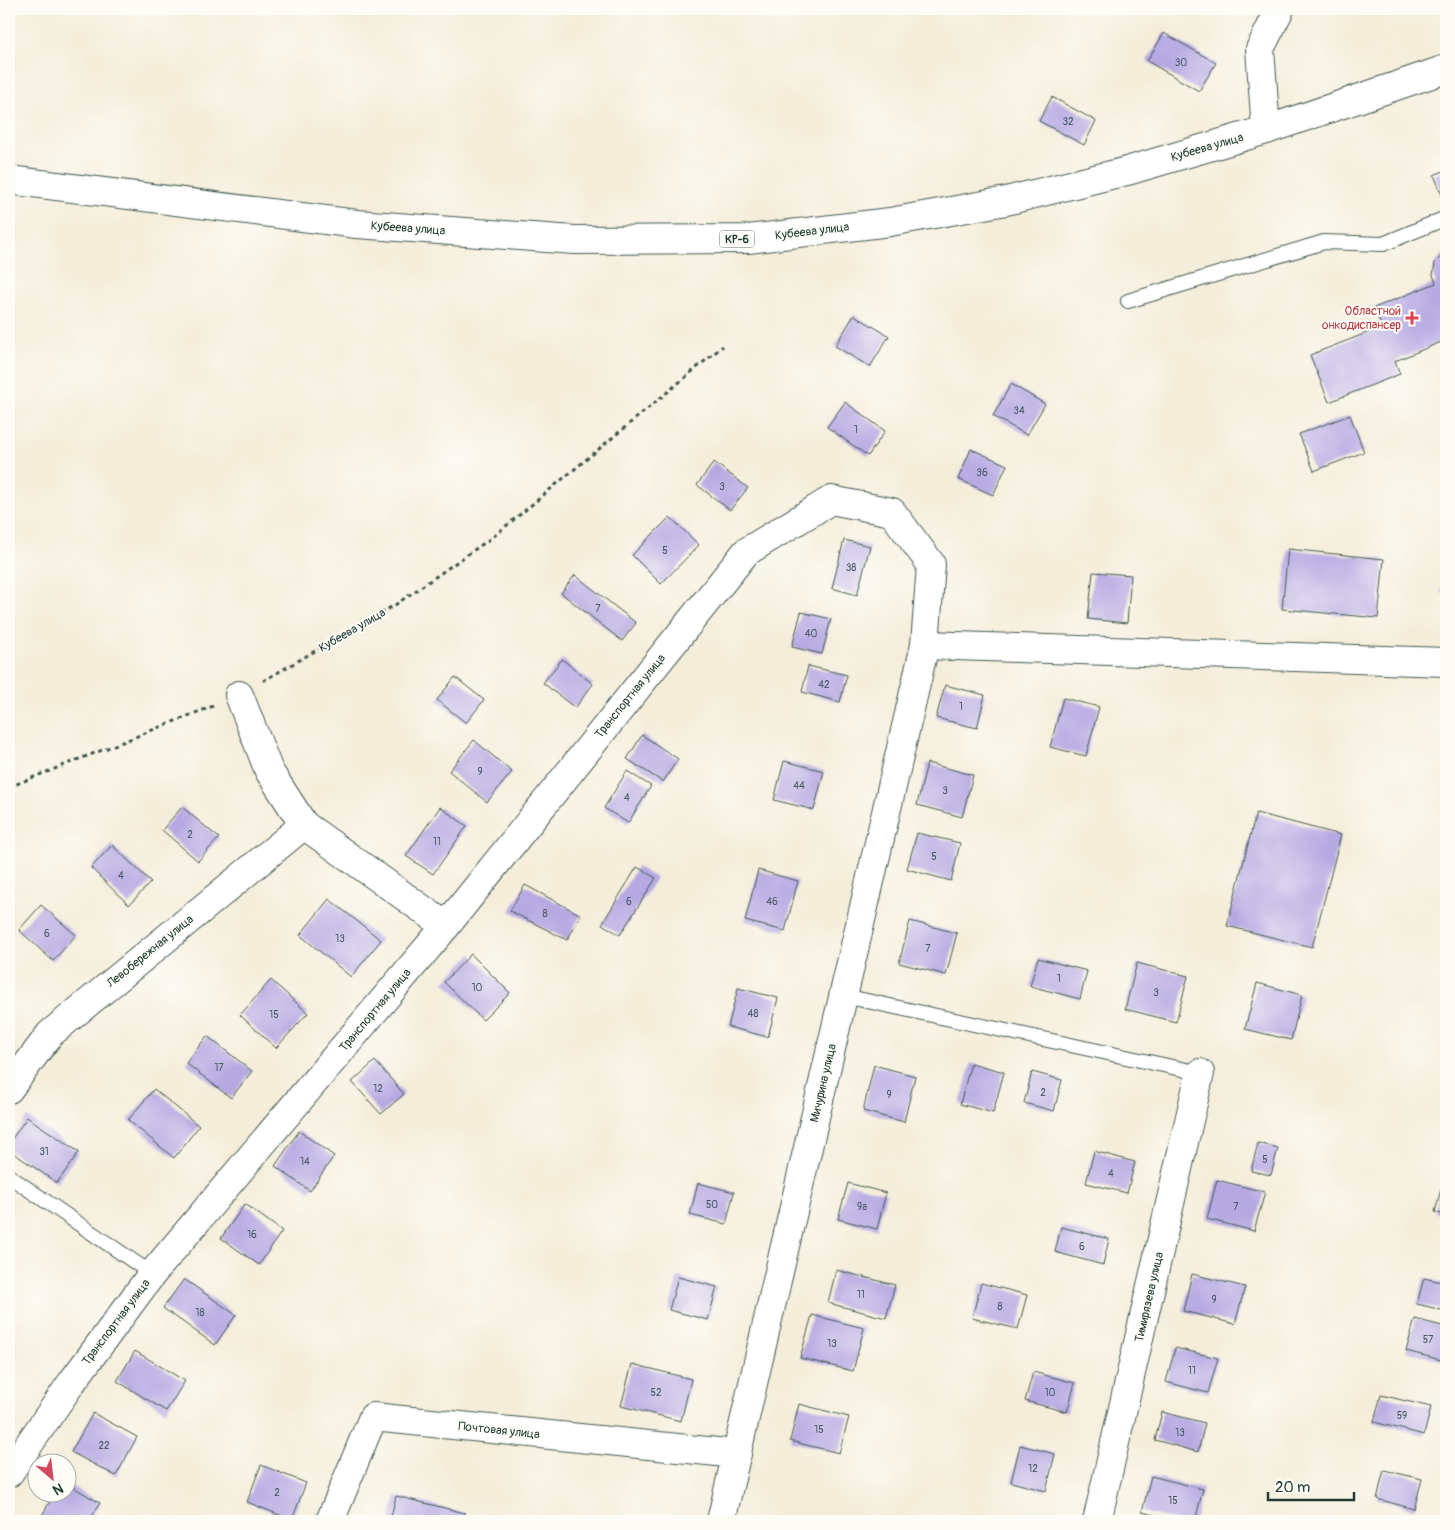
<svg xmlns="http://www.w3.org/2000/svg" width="1455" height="1530" font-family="Pangolin,sans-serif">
<rect width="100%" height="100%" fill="#fdfcf7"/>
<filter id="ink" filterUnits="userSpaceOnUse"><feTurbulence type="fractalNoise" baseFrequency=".02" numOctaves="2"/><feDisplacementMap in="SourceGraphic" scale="10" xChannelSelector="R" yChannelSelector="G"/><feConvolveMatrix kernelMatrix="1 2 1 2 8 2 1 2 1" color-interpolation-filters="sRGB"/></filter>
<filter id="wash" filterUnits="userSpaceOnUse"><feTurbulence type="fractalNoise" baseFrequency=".0096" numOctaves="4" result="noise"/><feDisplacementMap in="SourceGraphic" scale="20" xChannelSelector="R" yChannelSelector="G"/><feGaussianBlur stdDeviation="1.12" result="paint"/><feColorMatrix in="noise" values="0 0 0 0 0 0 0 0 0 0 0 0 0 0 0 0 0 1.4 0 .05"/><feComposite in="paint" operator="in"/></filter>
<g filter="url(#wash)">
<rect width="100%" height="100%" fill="#f4edd9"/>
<g id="blocks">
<g fill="#b6a9e2">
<path d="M1164,33L1216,63L1199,91L1147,61Z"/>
<path d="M1052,97L1096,121L1084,145L1039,121Z"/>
<path d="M1446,170V205L1434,175Z"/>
<path d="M1446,251V340L1395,361L1400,374L1329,402L1310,355L1382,327L1374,308L1436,283L1433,275L1435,263Z"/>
<path d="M854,315L889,336L870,367L835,346Z"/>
<path d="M1011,384L1045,404L1027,435L993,416Z"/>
<path d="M845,402L885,431L868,456L827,427Z"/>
<path d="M1350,415L1364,452L1314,471L1299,434Z"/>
<path d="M971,449L1007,465L993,495L958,479Z"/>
<path d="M714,462L748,488L730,510L697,485Z"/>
<path d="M670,517L699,545L661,584L632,555Z"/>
<path d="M844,540L870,546L857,595L832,588Z"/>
<path d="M1288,549L1384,559L1378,618L1282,609Z"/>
<path d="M1444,571H1446V594L1441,593Z"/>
<path d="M1093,572L1131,575L1127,623L1088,619Z"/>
<path d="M575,575L636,623L622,641L561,593Z"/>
<path d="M801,612L831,619L822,654L792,647Z"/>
<path d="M562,659L593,684L575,708L543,683Z"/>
<path d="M808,666L847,675L840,702L802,692Z"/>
<path d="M455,677L484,700L466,723L437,700Z"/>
<path d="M945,685L985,695L977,728L936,718Z"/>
<path d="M1063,698L1099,707L1086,756L1050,747Z"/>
<path d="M642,735L678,759L663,782L627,759Z"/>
<path d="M474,740L512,772L487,802L449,771Z"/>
<path d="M784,761L824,771L814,810L774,800Z"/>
<path d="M927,763L973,775L962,817L917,805Z"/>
<path d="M627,771L651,786L628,823L604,808Z"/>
<path d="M182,807L219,838L198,861L162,830Z"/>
<path d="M440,807L467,826L433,874L406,856Z"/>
<path d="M1256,813L1341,835L1312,947L1227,926Z"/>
<path d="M917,833L960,843L951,881L907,869Z"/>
<path d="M112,845L151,882L129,905L91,868Z"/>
<path d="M637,867L656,878L620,935L602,924Z"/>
<path d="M758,870L798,881L785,931L745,921Z"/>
<path d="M525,885L581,915L567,940L510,911Z"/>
<path d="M329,899L381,940L351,977L300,935Z"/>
<path d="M41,905L76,935L53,961L19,930Z"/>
<path d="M910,921L957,933L946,975L899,963Z"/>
<path d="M471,954L510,993L483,1020L444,982Z"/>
<path d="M1038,958L1087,971L1080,999L1030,986Z"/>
<path d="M1137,963L1188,976L1176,1022L1125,1009Z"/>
<path d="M271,980L308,1013L276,1048L240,1015Z"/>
<path d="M1257,983L1302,995L1291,1040L1245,1029Z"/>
<path d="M738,988L778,998L768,1037L728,1027Z"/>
<path d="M207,1036L252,1071L231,1098L186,1063Z"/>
<path d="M375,1061L404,1094L381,1114L352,1082Z"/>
<path d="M971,1063L1004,1072L993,1113L960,1104Z"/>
<path d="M874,1065L915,1076L904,1122L863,1111Z"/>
<path d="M1032,1072L1062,1080L1054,1111L1024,1103Z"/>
<path d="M154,1089L199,1126L174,1158L128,1120Z"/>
<path d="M27,1117L79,1152L57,1183L9,1150V1143Z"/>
<path d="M299,1131L334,1156L310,1191L275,1166Z"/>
<path d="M1258,1143L1278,1148L1271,1175L1251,1171Z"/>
<path d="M1094,1151L1135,1162L1127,1193L1086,1183Z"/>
<path d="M1446,1170V1215L1435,1212Z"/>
<path d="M1217,1180L1265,1192L1254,1231L1207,1219Z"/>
<path d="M698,1183L734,1192L726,1224L690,1215Z"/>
<path d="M848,1183L886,1193L877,1229L838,1219Z"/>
<path d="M245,1204L282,1231L259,1265L221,1238Z"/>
<path d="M1061,1227L1109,1239L1103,1265L1055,1252Z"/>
<path d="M836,1270L895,1285L886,1318L828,1303Z"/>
<path d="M1192,1274L1245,1287L1235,1324L1183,1311Z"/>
<path d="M678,1277L717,1287L708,1320L669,1310Z"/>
<path d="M1424,1278L1446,1283V1311L1417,1304Z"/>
<path d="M184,1279L236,1315L215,1345L163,1308Z"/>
<path d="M981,1283L1027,1295L1018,1329L972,1318Z"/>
<path d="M812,1315L864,1328L853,1371L800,1358Z"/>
<path d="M1415,1319L1446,1327V1355L1445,1361L1406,1351Z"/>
<path d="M1175,1348L1218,1358L1208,1393L1166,1382Z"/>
<path d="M135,1351L185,1381L166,1411L117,1381Z"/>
<path d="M632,1364L691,1379L681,1421L621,1406Z"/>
<path d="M1033,1372L1075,1383L1067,1412L1025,1401Z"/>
<path d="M1381,1395L1431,1407L1424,1435L1374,1422Z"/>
<path d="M799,1404L849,1417L839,1453L790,1441Z"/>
<path d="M1162,1412L1205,1423L1198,1452L1155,1440Z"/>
<path d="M93,1413L137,1437L116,1476L71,1452Z"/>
<path d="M1020,1445L1055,1454L1046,1491L1011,1482Z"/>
<path d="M261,1465L306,1483L292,1520L247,1502Z"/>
<path d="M1384,1470L1422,1479L1414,1509L1377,1499Z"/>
<path d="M1151,1476L1203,1489L1195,1521H1179L1142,1512Z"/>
<path d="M68,1484L100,1503L89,1521H39L55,1492H68Z"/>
<path d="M396,1496L465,1513L462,1521H390Z"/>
</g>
</g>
</g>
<g filter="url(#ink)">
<use href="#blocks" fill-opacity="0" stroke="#3f574d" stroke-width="1"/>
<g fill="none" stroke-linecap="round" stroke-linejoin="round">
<g stroke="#3f574d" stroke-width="16">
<g id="service">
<path d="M1128,301L1324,242L1383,244L1446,218"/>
<path d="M844,996L1200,1073"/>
<path d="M9,1176L152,1274"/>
</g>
</g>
<g stroke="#3f574d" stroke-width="30">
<g id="minor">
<path d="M1266,130L1260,49L1280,9"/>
<path d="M925,645L1446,662"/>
<path d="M239,695L269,771L304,825L446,926"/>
<path d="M9,1089L50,1034L304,825"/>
<path d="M9,1473L72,1382L152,1274L446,926L746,552L831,500L892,512L931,564L925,645L721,1521"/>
<path d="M330,1521L373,1417L737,1454"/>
<path d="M1097,1521L1200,1073"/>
</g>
</g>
<g stroke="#3f574d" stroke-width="30">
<path id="trunk" d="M9,180L357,224L574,240L748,239L890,222L1006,201L1127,171L1266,130L1446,69"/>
</g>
<g stroke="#3f574d" stroke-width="3" stroke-dasharray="4 4" stroke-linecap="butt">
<path d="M263,681L395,605L494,536L723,346"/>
<path d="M9,787L213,706"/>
</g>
<use href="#service" stroke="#fff" stroke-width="14"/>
<use href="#minor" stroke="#fff" stroke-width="28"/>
<use href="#trunk" stroke="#fff" stroke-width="28"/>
</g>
</g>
<path fill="#e0444e" stroke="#fdfcf7" stroke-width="2" d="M1409.5 310.5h5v5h5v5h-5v5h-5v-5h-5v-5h5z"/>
<g text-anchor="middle" stroke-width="4" stroke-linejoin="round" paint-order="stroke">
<g font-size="10" fill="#455860">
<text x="1181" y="66">30</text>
<text x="1068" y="125">32</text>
<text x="1019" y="414">34</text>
<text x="856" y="433">1</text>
<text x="982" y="476">36</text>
<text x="722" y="490">3</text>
<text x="665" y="554">5</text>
<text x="851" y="571">38</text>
<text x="598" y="612">7</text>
<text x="811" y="637">40</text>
<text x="824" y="688">42</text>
<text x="961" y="710">1</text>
<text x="480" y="775">9</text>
<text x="799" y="789">44</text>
<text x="945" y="794">3</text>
<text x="627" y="801">4</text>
<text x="190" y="838">2</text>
<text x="437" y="845">11</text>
<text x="934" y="860">5</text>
<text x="121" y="879">4</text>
<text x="629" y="905">6</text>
<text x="772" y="905">46</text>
<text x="545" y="917">8</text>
<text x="47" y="937">6</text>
<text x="340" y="942">13</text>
<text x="928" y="952">7</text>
<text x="1059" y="982">1</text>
<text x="477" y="991">10</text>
<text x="1156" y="996">3</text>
<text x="753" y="1017">48</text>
<text x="274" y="1018">15</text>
<text x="219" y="1071">17</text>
<text x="378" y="1092">12</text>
<text x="1043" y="1096">2</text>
<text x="889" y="1098">9</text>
<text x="44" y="1155">31</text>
<text x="1265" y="1163">5</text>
<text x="305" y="1165">14</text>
<text x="1111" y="1177">4</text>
<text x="712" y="1208">50</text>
<text x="862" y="1210">9а</text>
<text x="1236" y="1210">7</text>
<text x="252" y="1238">16</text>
<text x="1082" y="1250">6</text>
<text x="861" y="1298">11</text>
<text x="1214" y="1303">9</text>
<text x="1000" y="1310">8</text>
<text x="200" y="1316">18</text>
<text x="1428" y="1343">57</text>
<text x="832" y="1347">13</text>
<text x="1192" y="1374">11</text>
<text x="656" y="1396">52</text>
<text x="1050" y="1396">10</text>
<text x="1402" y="1419">59</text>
<text x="819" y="1433">15</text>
<text x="1180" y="1436">13</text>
<text x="104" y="1449">22</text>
<text x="1033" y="1472">12</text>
<text x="277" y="1496">2</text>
<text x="1173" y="1504">15</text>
</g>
<rect fill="#fdfcf7" stroke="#62766e" stroke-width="1" x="719.5" y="230.5" width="35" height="17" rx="4"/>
<g font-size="11" font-weight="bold" fill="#1f3d34">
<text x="737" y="243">KP-6</text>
</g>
<g font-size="12" fill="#1f3d34" stroke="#fdfcf7">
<text transform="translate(1207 147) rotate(-16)" y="4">Кубеева улица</text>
<text transform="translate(408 228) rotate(4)" y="4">Кубеева улица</text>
<text transform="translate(812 231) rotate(-7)" y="4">Кубеева улица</text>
<text transform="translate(352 630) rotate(-30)" y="4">Кубеева улица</text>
<text transform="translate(630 696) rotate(-51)" y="4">Транспортная улица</text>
<text transform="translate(150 951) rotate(-39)" y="4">Левобережная улица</text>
<text transform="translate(375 1010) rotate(-50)" y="4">Транспортная улица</text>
<text transform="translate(823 1083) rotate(-77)" y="4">Мичурина улица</text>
<text transform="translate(1149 1297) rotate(-77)" y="4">Тимирязева улица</text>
<text transform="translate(116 1322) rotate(-53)" y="4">Транспортная улица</text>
<text transform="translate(499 1430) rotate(6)" y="4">Почтовая улица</text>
</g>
<g font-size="12" fill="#be3a42" stroke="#fdfcf7" text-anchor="end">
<text x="1401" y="315">Областной<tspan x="1401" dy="14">онкодиспансер</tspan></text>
</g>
</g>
<rect width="1455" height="1530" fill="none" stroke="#fdfcf7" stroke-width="30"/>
<g transform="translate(52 1478) rotate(152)"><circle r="24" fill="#fdfcf7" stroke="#a4b0a9"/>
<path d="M0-4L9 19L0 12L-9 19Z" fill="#d1495b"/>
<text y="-8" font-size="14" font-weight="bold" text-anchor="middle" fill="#1f3d34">N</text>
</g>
<path d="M1268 1492v8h86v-8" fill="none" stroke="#1f3d34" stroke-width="2.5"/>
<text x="1275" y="1492" font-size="15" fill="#1f3d34" stroke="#fdfcf7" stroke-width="4" paint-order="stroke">20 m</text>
</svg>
